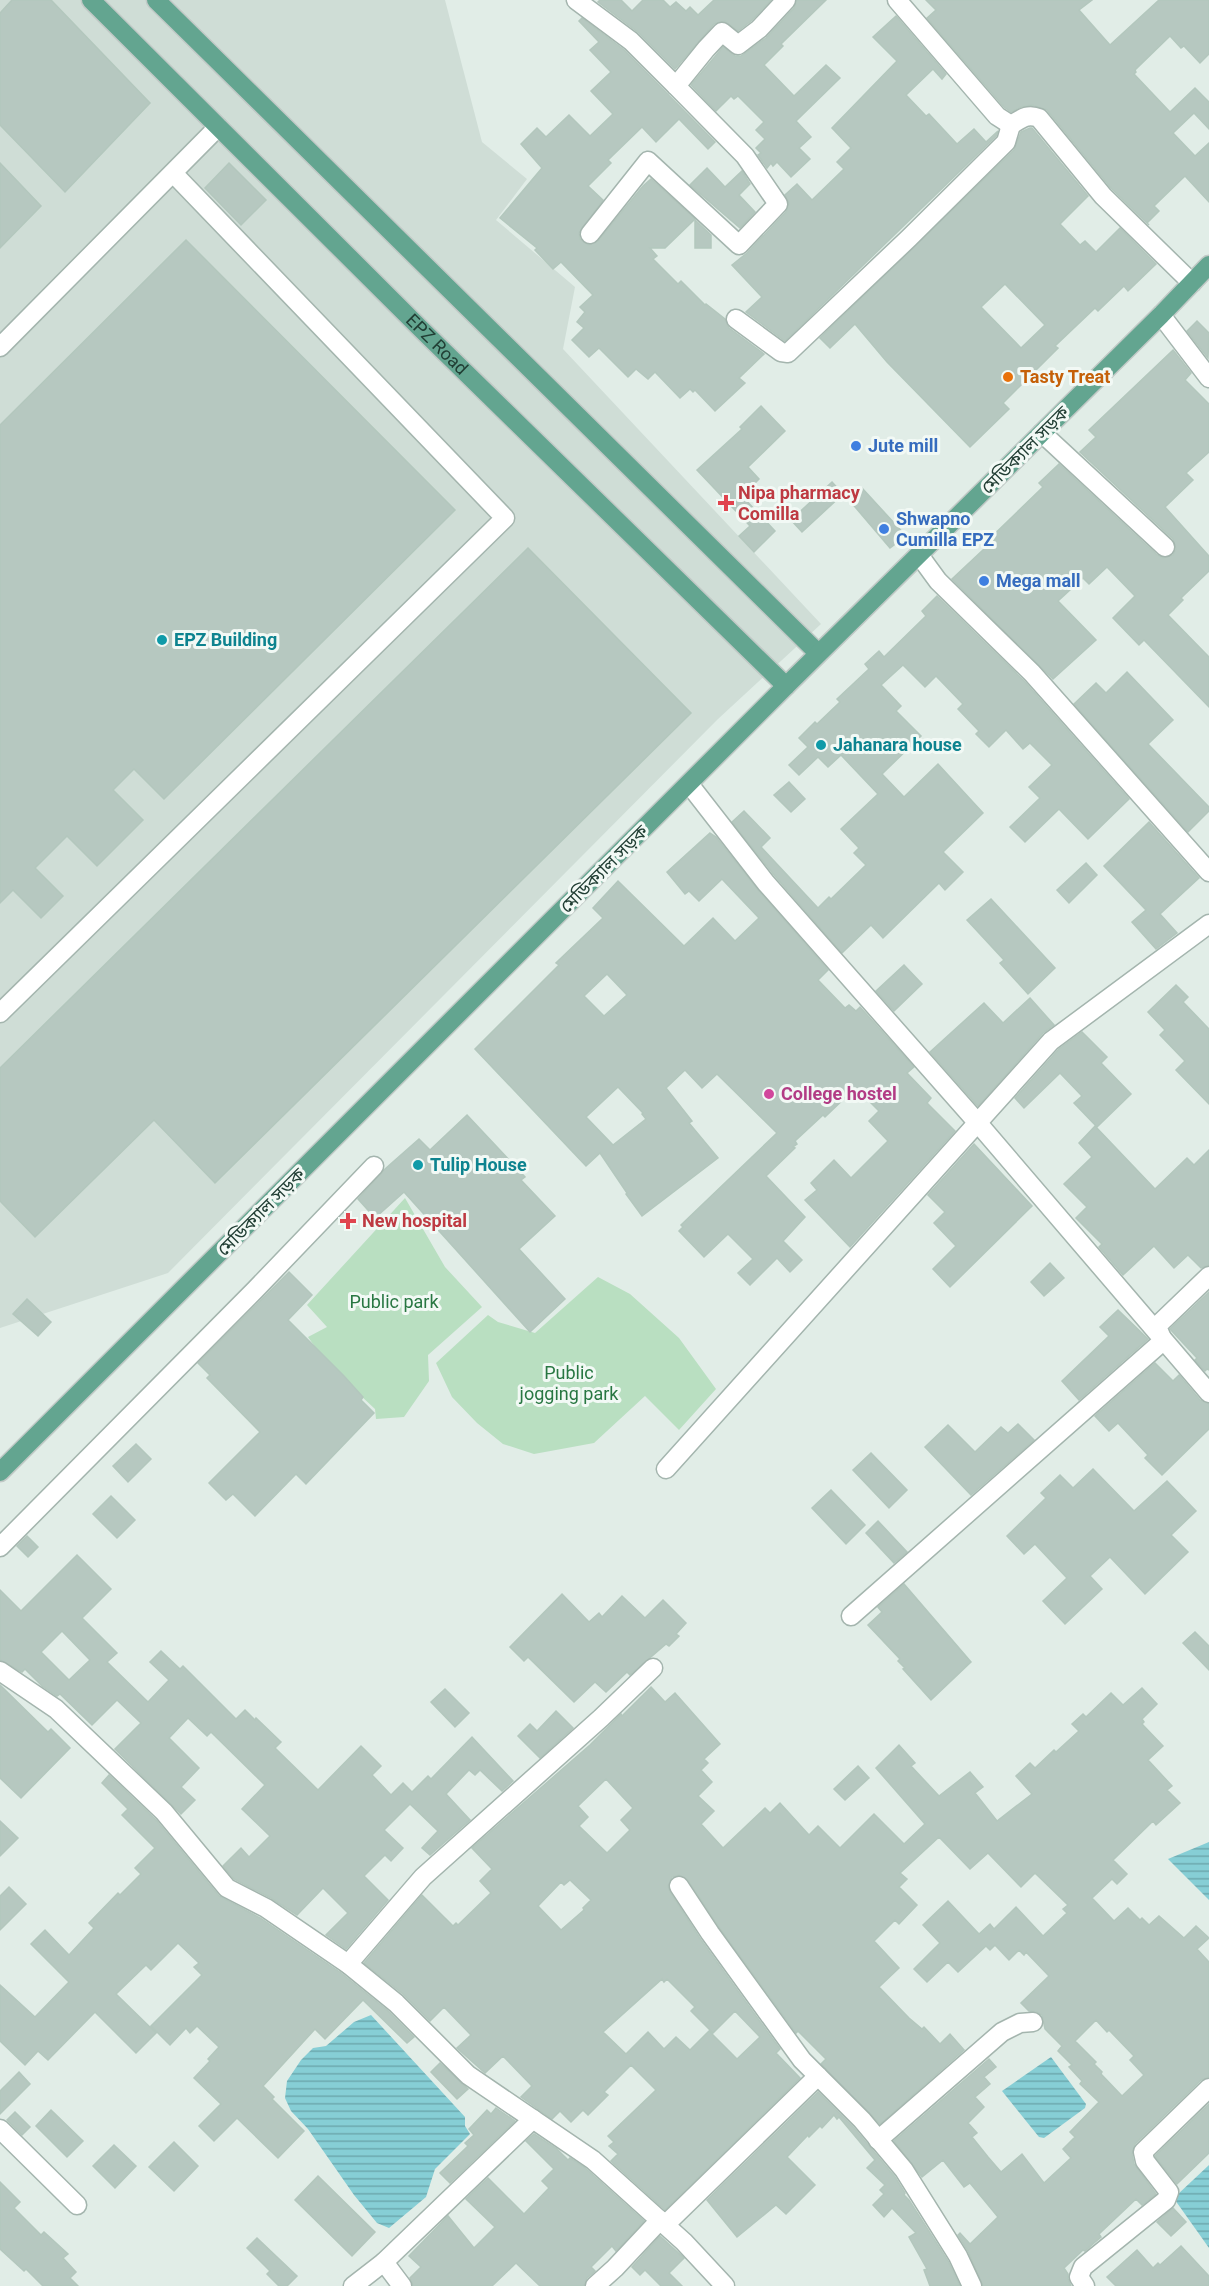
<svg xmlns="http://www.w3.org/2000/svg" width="1209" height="2286" font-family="Roboto,'Noto Sans Bengali',sans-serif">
<defs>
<pattern id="water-rules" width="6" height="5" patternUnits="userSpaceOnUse" patternTransform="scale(1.5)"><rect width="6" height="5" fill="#86ced5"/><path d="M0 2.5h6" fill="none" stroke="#6da9ae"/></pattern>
</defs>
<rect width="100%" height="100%" fill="#e1ede7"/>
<path fill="#cfddd6" d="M0,0H445L482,142L527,179L496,220L575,287L563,349L821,624L718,719L168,1273L0,1328Z"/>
<g fill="#b9dfc1">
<path d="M405,1198L445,1267L482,1307L428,1355L429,1381L404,1417L376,1419L375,1409L327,1364L308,1337L327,1327L307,1305Z"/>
<path d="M598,1277L630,1294L679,1338L716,1389L679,1430L645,1396L594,1443L534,1454L503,1444L477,1423L452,1397L436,1363L488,1315L498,1322L535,1333Z"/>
</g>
<g fill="url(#water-rules)">
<path d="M1209,1842V1900L1168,1859Z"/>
<path d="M371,2015L465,2117V2126L470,2134L435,2169L426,2197L389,2228L377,2223L354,2195L308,2129L291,2111L285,2098L287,2081L301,2060L313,2048L326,2046L354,2022Z"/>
<path d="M1051,2057L1086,2104L1085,2108L1044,2138L1039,2137L1002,2091Z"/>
<path d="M1209,2165V2248L1175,2200L1176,2196Z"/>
</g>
<g fill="#b6c8c0" stroke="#b3c7bd" stroke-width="1.5" fill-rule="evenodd">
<path d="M12,0H51L150,103L65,192L0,125V13Z"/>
<path d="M600,0H621L632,11L643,0H663L670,7L676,2L686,11L690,7L698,15L714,0H771L751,21L738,31L725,21L714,24L675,69L639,33L598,2Z"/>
<path d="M797,0H826L781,44L783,46L764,65L794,96L826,65L840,78L796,121L811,137L799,148L810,159L791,177L777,162L773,166L771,163L767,168L758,155L761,153L756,148L765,139L756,130L764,122L738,96L734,99L731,96L716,111L691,85L723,47L735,56H741L766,38L794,8Z"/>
<path d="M926,0H1092L1079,10L1110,45L1159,0H1209V54L1200,63L1184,46L1181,48L1170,36L1135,70L1136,72L1134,74L1170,112L1195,88L1209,102V129L1194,113L1173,133L1195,156L1209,143V202L1185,176L1154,206L1159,211L1147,223L1149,225L1111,188L1047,110L1032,105L1021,107L1011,112L1004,107L927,18L936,10Z"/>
<path d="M896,16L946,74L942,79L933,69L906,95L926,116L929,114L957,144L974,129L986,142L998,131L996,136L785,341L746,312L762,297L732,265L747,253L786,212L789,203L785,195L797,184L812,200L844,169L837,162L851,148L832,128L897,61L873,37Z"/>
<path d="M582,18L624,50L715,142L708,149L679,119L656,142L642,127L608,160L611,163L588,186L603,200L579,233L580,239L588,245L598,241L643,186L651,179L695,219L665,248H650L657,256L653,259L678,284L681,281L705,305L706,304L725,319L729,328L764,354L739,378L745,383L715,411L695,390L693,392L690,389L680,398L655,372L648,379L636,369L628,377L599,348L589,357L572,340L584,328L577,322L585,312L580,307L593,295L561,262L553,269L535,250L537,248L500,218L542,168L521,144L537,128L546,137L569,115L590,136L613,114L591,91L611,72L590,50L599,42L579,21Z"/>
<path d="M1030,128H1032L1088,196L1060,224L1080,245L1085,241L1096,252L1120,228L1156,264L1128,291L1124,286L1098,311L1095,308L1055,346L1058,348L1003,403L1009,409L970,447L887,362L855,324L830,348L820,338L1014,150L1021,132ZM1005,284L1045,325L1021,348L981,307Z"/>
<path d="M0,163L41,206L0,248Z"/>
<path d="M229,163L266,200L241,225L205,188Z"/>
<path d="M707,168L725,187L742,171L750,184L739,195L755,212L740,228L690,185Z"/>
<path d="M695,220L711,235V248H695Z"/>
<path d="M186,240L455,510L164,799L134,769L113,790L143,820L97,866L67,836L35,868L63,896L41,918L13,890L0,903V425Z"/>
<path d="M1197,321L1209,333L1208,358L1187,331Z"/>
<path d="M1173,350L1191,373L1185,380L1209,404V452L1186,473L1193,480L1165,507L1209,556V571L1181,598L1183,600L1168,615L1209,657V707L1144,640L1139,645L1113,618L1135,596L1107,567L1089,584L1083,578L1058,601L1096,640L1053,679L952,579L984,549L982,546L1043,487L1039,483L1059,464L1157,555L1163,558L1173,555L1176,549L1173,539L1080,452L1096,437L1089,430Z"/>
<path d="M761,406L785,431L748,467L759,479L742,496L775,531L754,552L739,536L750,526L697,470L742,429L740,427Z"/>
<path d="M832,482L843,494L802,532L791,520Z"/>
<path d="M862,488L906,536L890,548L850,501Z"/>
<path d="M528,548L691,713L215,1183L154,1120L35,1237L0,1201V1068Z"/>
<path d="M937,596L1024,681L1129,799L1088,839L1059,809L1025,842L1010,827L1040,798L1029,787L1052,765L1030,743L1023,749L1006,730L989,747L976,734L979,731L958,709L963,704L936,676L925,687L903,665L881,685L901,706L896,711L921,736L882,774L904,797L938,764L983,813L943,852L963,872L945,890L939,883L883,938L871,925L842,953L775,876L732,822L744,811L770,838L761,847L818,908L829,897L831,899L866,865L854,853L859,848L841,829L878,794L841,755L828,767L818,757L799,775L789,765L808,747L799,738L815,722L817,724L840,702L837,699L869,669L865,664L879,651L884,657L926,616L922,611Z"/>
<path d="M1127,672L1173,720L1148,744L1209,807V811L1188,832L1074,704L1096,683L1106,693Z"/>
<path d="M789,782L805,799L791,812L774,795Z"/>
<path d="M1149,822L1199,878L1160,914L1177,933L1156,949L1132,922L1146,910L1104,866Z"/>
<path d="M710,833L716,837L758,890L828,970L818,980L845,1008L849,1005L856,1011L860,1007L914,1067L907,1073L931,1098L927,1103L955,1131L850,1247L805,1200L817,1190L811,1183L834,1160L851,1178L888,1141L869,1121L879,1111L857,1089L851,1095L849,1094L825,1117L823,1115L795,1141L797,1144L793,1147L795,1148L766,1176L805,1217L783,1241L802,1260L790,1272L777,1258L750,1285L738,1273L753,1259L728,1234L704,1257L679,1231L683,1227L681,1225L777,1133L717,1074L702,1088L685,1070L666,1088L692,1121L689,1123L718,1158L642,1216L626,1194L627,1193L600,1153L586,1166L475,1049L559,965L556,963L603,918L593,908L618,881L684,946L713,918L735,941L759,918L722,879L699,901L689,891L685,894L667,872ZM607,974L627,995L604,1016L584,996ZM618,1087L643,1113L642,1114L646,1119L613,1145L586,1117Z"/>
<path d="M1086,863L1097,875L1069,903L1057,890Z"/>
<path d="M991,899L1055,968L1028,994L1000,963L1004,960L967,920Z"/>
<path d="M904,965L922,984L894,1011L876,991Z"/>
<path d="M1176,985L1188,997L1183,1002L1209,1029V1104L1176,1070L1185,1061L1160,1035L1165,1030L1148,1012Z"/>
<path d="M1030,998L1054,1025L1043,1033L978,1106L930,1052L984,1003L1003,1023Z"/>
<path d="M1082,1032L1107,1057L1101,1063L1131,1094L1097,1127L1074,1103L1082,1096L1060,1073L1024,1108L1015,1098L1059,1049Z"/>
<path d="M467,1115L525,1177L521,1180L555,1216L519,1249L565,1299L530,1332L404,1192L375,1218L358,1199L385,1169L419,1139L430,1150Z"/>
<path d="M1095,1126L1155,1189L1187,1158L1194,1165L1209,1150V1265L1201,1268L1188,1255L1174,1268L1154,1246L1123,1275L1099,1247L1102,1244L1076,1218L1087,1207L1064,1184L1092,1157L1079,1143Z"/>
<path d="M974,1144L1032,1206L950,1287L933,1269L956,1246L934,1223L945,1212L928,1195Z"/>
<path d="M1050,1263L1064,1278L1044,1296L1031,1282Z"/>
<path d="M289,1272L312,1295L288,1320L344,1376L363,1397L361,1400L374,1413L306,1484L296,1474L255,1516L233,1494L226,1500L209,1483L260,1432L207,1378L210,1375L198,1363Z"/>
<path d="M1209,1292V1370L1207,1369L1205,1371L1195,1360L1197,1358L1170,1329Z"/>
<path d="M27,1299L51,1322L38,1336L13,1314Z"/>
<path d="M1118,1310L1148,1339L1079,1400L1062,1381L1109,1336L1100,1327Z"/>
<path d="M1155,1363L1173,1381L1179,1375L1200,1400L1209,1404V1429L1162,1475L1145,1458L1148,1455L1118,1423L1109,1431L1095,1416Z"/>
<path d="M1018,1424L1034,1440L971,1495L925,1447L948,1425L975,1452L1001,1427L1008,1433Z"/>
<path d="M136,1444L151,1459L128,1482L113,1466Z"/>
<path d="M871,1453L907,1490L889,1508L853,1470Z"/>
<path d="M1093,1469L1134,1511L1167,1481L1196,1511L1171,1535L1188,1552L1145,1594L1110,1557L1090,1576L1102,1589L1065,1624L1043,1601L1067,1578L1035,1544L1024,1554L1007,1536L1046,1498L1041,1493L1060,1475L1073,1488Z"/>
<path d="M831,1490L865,1525L846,1544L812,1508Z"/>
<path d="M111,1496L135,1520L117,1538L93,1514Z"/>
<path d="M878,1521L907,1552L894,1563L866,1533Z"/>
<path d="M27,1536L38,1547L28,1557L17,1546Z"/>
<path d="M77,1555L111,1589L82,1618L117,1653L107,1662L148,1702L169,1680L150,1662L161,1651L180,1669L183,1666L236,1719L245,1710L255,1720L256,1718L281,1742L275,1748L318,1790L361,1746L381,1766L372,1775L391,1795L403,1783L412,1792L428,1776L431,1779L472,1737L513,1781L502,1791L480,1770L475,1775L469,1770L446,1794L470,1820L430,1855L422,1848L438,1831L410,1804L384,1830L403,1848L391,1861L385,1855L364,1876L388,1900L346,1949L326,1935L348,1913L323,1888L297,1915L271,1898L234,1879L223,1866L241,1848L249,1857L270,1836L242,1809L265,1785L211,1732L207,1736L188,1718L169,1738L199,1768L181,1787L195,1800L181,1814L115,1749L141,1723L117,1700L92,1725L60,1694L57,1696L42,1686L25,1669L22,1672L0,1660V1590L21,1611ZM62,1631L90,1660L69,1680L41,1652Z"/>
<path d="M904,1584L971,1662L931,1700L903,1669L905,1668L898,1661L900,1659L868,1625L882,1612L878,1607Z"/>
<path d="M562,1594L589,1622L599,1613L602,1617L622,1596L645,1618L663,1600L686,1623L676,1634L679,1636L669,1646L666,1644L630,1675L627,1672L606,1692L595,1682L574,1702L528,1657L524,1661L510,1647Z"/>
<path d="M1195,1632L1209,1646V1670L1183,1643Z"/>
<path d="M0,1685L48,1732L51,1729L70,1748L21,1798L0,1778Z"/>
<path d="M651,1687L665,1702L675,1693L720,1744L704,1759L708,1763L701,1770L712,1782L698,1796L714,1811L701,1824L723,1848L765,1808L770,1813L780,1803L809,1835L818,1826L840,1848L874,1814L904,1844L925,1824L876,1768L899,1745L915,1763L911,1766L939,1796L970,1772L983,1787L975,1793L997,1821L1032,1794L1016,1776L1030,1763L1035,1768L1054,1750L1056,1752L1079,1731L1072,1724L1083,1714L1086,1717L1111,1693L1123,1705L1142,1688L1157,1704L1142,1719L1144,1722L1142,1724L1163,1746L1148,1760L1172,1786L1167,1790L1180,1803L1156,1825L1153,1821L1113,1860L1127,1874L1117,1884L1112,1879L1092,1898L1114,1921L1128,1908L1140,1920L1142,1918L1149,1925L1159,1916L1184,1938L1196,1926L1209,1938L1197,1949L1209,1962V2077L1201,2080L1135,2144L1132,2154L1134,2164L1156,2194L1142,2205L1136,2199L1099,2234L1101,2237L1094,2243L1085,2251L1083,2250L1064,2268L1068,2274V2279L1071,2286H983L968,2251L958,2235L960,2233L970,2244L998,2217L970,2183L964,2187L943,2160L922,2177L894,2141L989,2059L996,2067L984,2077L990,2084L975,2097L984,2107L968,2123L977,2133L972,2137L988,2157L1001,2172L1022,2154L1044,2183L1071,2158L1063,2149L1075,2137L1070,2132L1099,2102L1080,2084L1082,2081L1069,2067L1072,2065L1058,2051L1062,2046L1045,2029L1042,2015L1037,2012L1029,2011L1021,2003L1049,1976L1026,1952L1024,1955L1019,1950L1009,1960L995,1945L990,1950L986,1946L958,1972L948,1962L927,1982L914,1969L940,1943L923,1925L948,1901L979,1934L990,1924L994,1929L1016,1907L1043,1936L1067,1913L1063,1909L1068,1905L1035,1873L1021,1887L988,1853L970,1869L939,1837L900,1873L907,1879L899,1887L917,1905L899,1924L895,1920L874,1941L899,1968L879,1987L909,2018L922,2029L924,2027L940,2044L950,2034L964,2050L880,2124L821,2064L826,2059L798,2031L796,2033L719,1927L688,1880L679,1875L672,1877L668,1886L670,1892L701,1940L780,2049L776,2053L800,2078L665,2210L611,2161L618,2154L609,2146L614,2142L608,2136L656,2090L631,2065L604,2092L608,2095L588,2115L583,2110L571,2122L560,2111L552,2119L521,2097L532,2086L503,2056L485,2073L457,2048L471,2035L444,2007L430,2021L403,1994L364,1963L422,1895L453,1926L456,1923L458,1925L491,1893L480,1881L492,1869L472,1848L590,1745L621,1714L622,1716ZM606,1779L633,1808L621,1820L630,1830L607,1853L579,1826L588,1817L578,1806ZM570,1880L591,1900L583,1908L584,1910L561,1930L538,1906L561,1882L564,1885ZM662,1979L664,1982L667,1979L695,2007L691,2011L713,2033L735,2011L760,2037L737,2059L709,2031L690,2050L676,2037L664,2049L648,2032L626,2054L603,2032ZM1096,2020L1107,2032L1109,2030L1134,2056L1130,2060L1144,2075L1122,2096L1101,2074L1102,2072L1094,2064L1096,2062L1075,2041Z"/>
<path d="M445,1689L469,1713L455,1727L431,1702Z"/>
<path d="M556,1711L573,1728L540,1758L518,1736L530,1724L537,1731Z"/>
<path d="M858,1766L869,1778L845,1800L834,1789Z"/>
<path d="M109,1775L156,1820L219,1896L260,1918L341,1973L388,2011L414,2037L407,2043L363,2000L325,2039L315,2029L263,2086L274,2097L272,2099L304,2131L278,2158L237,2118L214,2141L199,2126L221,2104L194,2078L210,2061L208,2059L219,2047L197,2026L190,2033L186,2028L170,2045L151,2026L202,1975L194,1967L199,1963L178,1943L151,1970L146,1965L116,1994L156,2033L136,2053L95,2012L48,2060L38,2051L25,2065L0,2041V1985L35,2017L69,1982L31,1944L45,1930L69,1955L94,1928L89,1923L118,1893L120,1895L141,1874L135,1868L155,1848L122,1815L128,1809L102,1783Z"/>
<path d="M0,1821L18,1838L0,1856Z"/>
<path d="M9,1887L26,1904L0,1930V1896Z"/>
<path d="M440,2063L468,2089L457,2099L431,2072Z"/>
<path d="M19,2072L30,2084L0,2114V2091Z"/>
<path d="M818,2092L854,2128L895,2177L905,2193L904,2195L909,2200L948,2261L960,2286H930L924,2270L927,2269L909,2237L916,2233L892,2208L884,2217L873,2205L884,2194L880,2190L885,2185L867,2168L875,2160L839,2117L837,2119L834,2115L822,2128L820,2126L809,2137L808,2135L787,2157L815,2185L786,2214L776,2205L737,2237L707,2200Z"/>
<path d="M1209,2104V2153L1177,2184L1155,2156Z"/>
<path d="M496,2108L515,2121L450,2183L440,2173L468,2146L465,2143L474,2135L469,2129L487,2110L491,2114Z"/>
<path d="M51,2110L83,2141L67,2157L36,2126Z"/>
<path d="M15,2112L30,2127L22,2135L7,2120Z"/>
<path d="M534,2134L557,2149L568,2160L570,2158L584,2167L644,2221L616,2251L612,2246L591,2267L595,2271L587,2278L584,2286H540L516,2263L492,2286H413L410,2278L421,2267L409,2256L448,2216L474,2248L495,2227L466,2199L488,2178L524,2214L549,2188L542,2181L554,2169L526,2141Z"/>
<path d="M174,2142L198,2166L174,2191L149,2167Z"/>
<path d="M114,2145L136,2166L115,2188L93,2166Z"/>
<path d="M318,2176L375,2232L352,2256L295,2200Z"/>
<path d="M0,2182L20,2202L14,2208L41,2235L44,2232L68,2254L63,2258L76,2272L70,2278L78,2286H43L26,2269L24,2271L0,2249Z"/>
<path d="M1173,2208L1186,2222L1171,2236L1157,2222Z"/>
<path d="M660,2236L684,2258L669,2273L682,2286H661L645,2270L640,2275L632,2267Z"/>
<path d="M257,2238L297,2276L287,2286H279L267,2274L270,2271L247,2248Z"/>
<path d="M1181,2246L1209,2276V2286H1116L1107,2277L1137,2250L1153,2268L1158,2263L1160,2265Z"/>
</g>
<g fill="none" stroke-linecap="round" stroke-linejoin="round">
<g stroke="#a4b5ae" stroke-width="21">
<g id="minor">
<path d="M576,0L631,41L676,86L706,49L722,32L738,45L759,29L786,0"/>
<path d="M897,0L997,116L1011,125C1021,119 1027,113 1039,118L1103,196L1192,283"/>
<path d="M590,234L648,161L739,245L778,204L745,156L676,86"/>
<path d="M1161,315L1209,378"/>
<path d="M736,319L781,352L788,353L909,238L1006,142L1011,125"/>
<path d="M0,347L218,127"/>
<path d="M1042,433L1165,547"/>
<path d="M919,555L938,581L1032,673L1209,872"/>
<path d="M689,784L766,883L977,1122L1209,1393"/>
<path d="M0,1013L505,518L174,174"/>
<path d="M666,1469L1051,1041L1209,924"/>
<path d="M0,1547L255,1290L374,1166"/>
<path d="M851,1616L1163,1341L1157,1326L1209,1276"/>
<path d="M0,1671L56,1709L164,1812L227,1888L266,1908L348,1964L396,2003L468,2075L593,2160L684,2242L725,2286"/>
<path d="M679,1886L710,1933L802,2060L862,2120L904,2170L958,2256L972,2286"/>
<path d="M348,1964L423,1877L601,1718L653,1668"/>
<path d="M0,2129L77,2205"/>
<path d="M878,2140L1002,2032L1020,2023L1033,2022"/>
<path d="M665,2225L818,2076"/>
<path d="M353,2286L384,2262"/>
<path d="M402,2286L384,2262L533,2119"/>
<path d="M595,2286L615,2268L660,2220"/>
<path d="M1085,2286L1079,2277L1083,2267L1166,2200L1169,2192L1145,2161L1143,2152L1209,2088"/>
</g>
</g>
<g stroke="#c1c9c6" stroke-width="21">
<g id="major">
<path id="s1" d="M91,0L421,329L786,686"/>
<path d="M156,0L818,653"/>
<path d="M0,1472L786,686L1161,315L1209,265"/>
</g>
</g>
<use href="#minor" stroke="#fff" stroke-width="18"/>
<use href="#major" stroke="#63a590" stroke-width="18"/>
</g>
<circle fill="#e8710a" stroke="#f2f9f5" stroke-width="2" cx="1008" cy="377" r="6"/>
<g fill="#3f7fe0" stroke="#f2f9f5" stroke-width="2">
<circle cx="856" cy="446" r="6"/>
<circle cx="884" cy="529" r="6"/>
<circle cx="984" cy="581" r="6"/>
</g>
<g fill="#e0444e" stroke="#f2f9f5" stroke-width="2">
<path d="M723 494h6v6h6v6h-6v6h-6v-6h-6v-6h6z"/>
<path d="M345 1212h6v6h6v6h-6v6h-6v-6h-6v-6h6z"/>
</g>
<g fill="#0f9aa8" stroke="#f2f9f5" stroke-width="2">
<circle cx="162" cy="640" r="6"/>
<circle cx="821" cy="745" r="6"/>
<circle cx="418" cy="1165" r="6"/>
</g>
<circle fill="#d1479c" stroke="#f2f9f5" stroke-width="2" cx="769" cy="1094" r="6"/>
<g text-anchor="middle" stroke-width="6" stroke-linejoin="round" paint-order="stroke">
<g font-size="18" fill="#213e34" stroke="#f2f9f5">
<text dy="6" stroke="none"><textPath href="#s1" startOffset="488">EPZ Road</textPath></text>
<text transform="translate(1025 450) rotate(-45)" y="6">মেডিক্যাল সড়ক</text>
<text transform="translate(604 869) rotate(-45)" y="6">মেডিক্যাল সড়ক</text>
<text transform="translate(261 1212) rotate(-45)" y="6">মেডিক্যাল সড়ক</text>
</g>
<g font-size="18" font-weight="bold" fill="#c56008" stroke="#f2f9f5" text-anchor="start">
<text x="1020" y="383">Tasty Treat</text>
</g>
<g font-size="18" font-weight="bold" fill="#366cbe" stroke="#f2f9f5" text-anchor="start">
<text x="868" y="452">Jute mill</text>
<text x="896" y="525">Shwapno<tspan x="896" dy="21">Cumilla EPZ</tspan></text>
<text x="996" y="587">Mega mall</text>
</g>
<g font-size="18" font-weight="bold" fill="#be3a42" stroke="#f2f9f5" text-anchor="start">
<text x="738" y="499">Nipa pharmacy<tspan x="738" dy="21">Comilla</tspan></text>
<text x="362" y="1227">New hospital</text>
</g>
<g font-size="18" font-weight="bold" fill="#0d838f" stroke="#f2f9f5" text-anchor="start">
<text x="174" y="646">EPZ Building</text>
<text x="833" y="751">Jahanara house</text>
<text x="430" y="1171">Tulip House</text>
</g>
<g font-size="18" font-weight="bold" fill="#b23c85" stroke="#f2f9f5" text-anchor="start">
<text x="781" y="1100">College hostel</text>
</g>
<g font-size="18" fill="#287742" stroke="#f2f9f5">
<text x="394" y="1308">Public park</text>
<text x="569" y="1379">Public<tspan x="569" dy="21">jogging park</tspan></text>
</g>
</g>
</svg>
